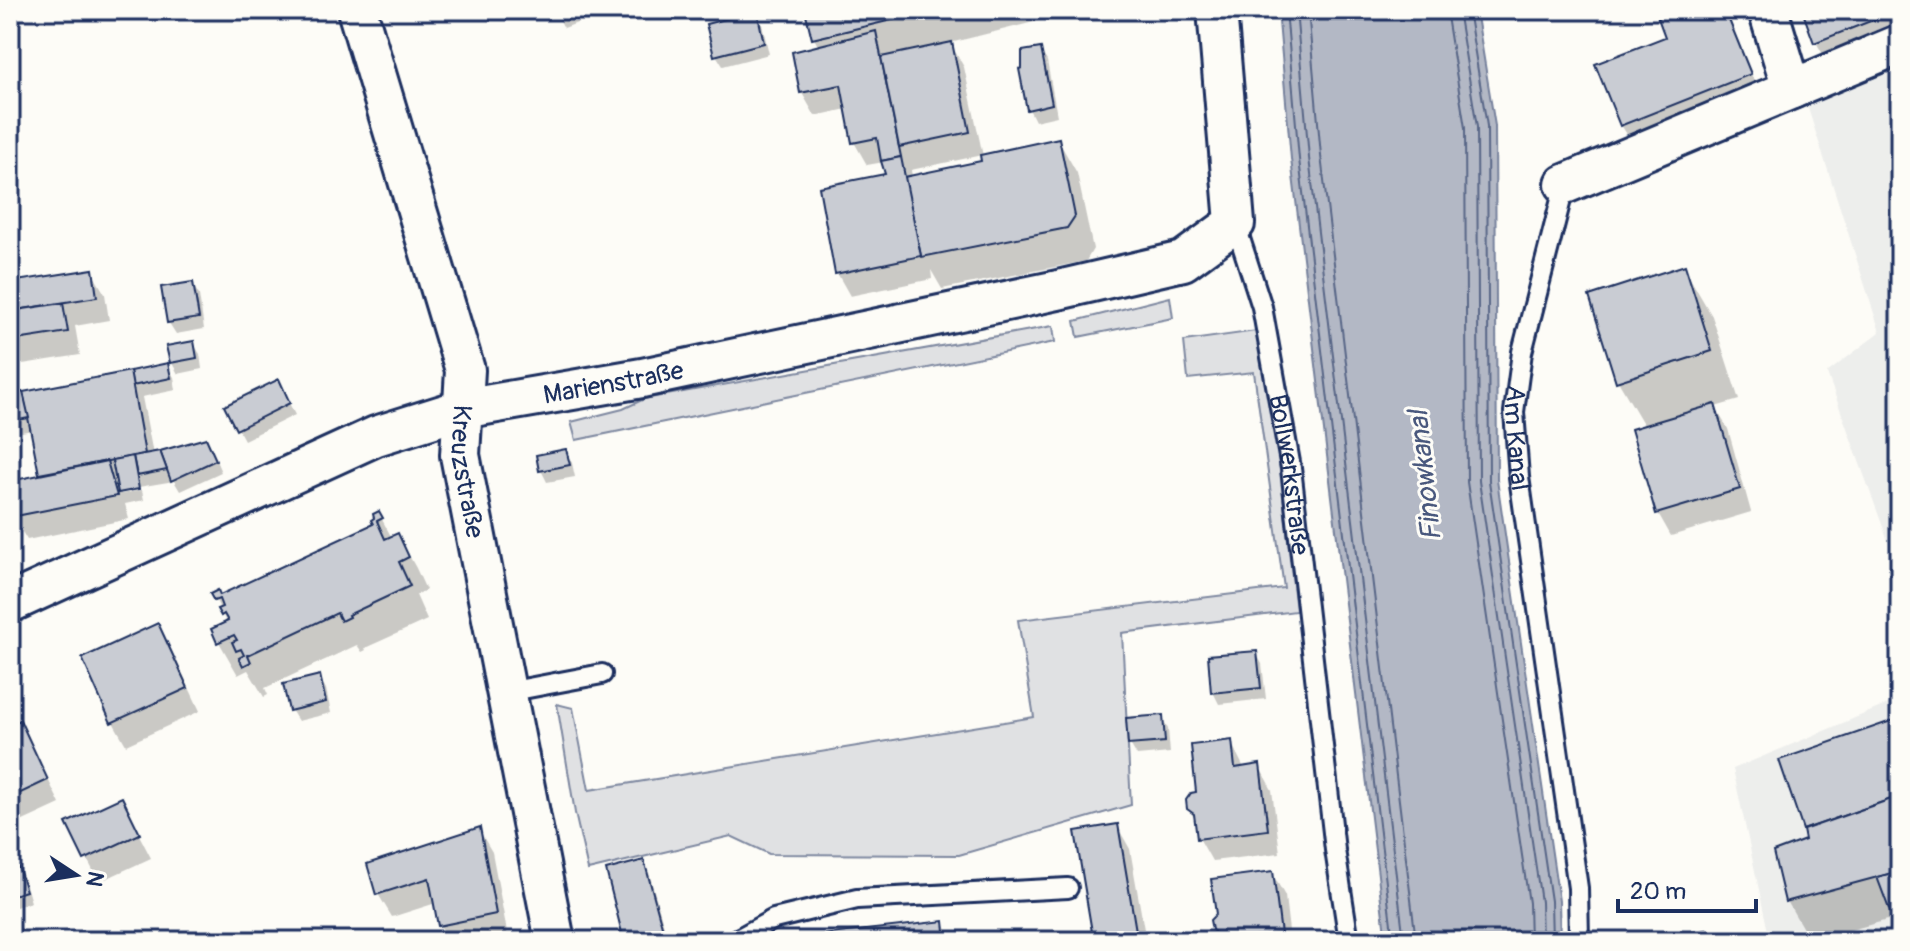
<svg xmlns="http://www.w3.org/2000/svg" width="1910" height="951" font-family="Pangolin,sans-serif">
<rect width="100%" height="100%" fill="#fdfcf7"/>
<filter id="ink" filterUnits="userSpaceOnUse"><feTurbulence type="fractalNoise" baseFrequency=".0125" numOctaves="2"/><feDisplacementMap in="SourceGraphic" scale="16" xChannelSelector="R" yChannelSelector="G"/><feConvolveMatrix kernelMatrix="1 2 1 2 8 2 1 2 1" color-interpolation-filters="sRGB"/></filter>
<g filter="url(#ink)">
<g fill="#edeeec">
<path d="M1900,59V574L1827,373L1880,332L1805,99Z"/>
<path d="M1900,699V941H1770L1733,769Z"/>
</g>
<g fill="#e0e1e3" stroke="#7e88a0" stroke-width="2">
<path d="M1170,297L1173,318L1078,337L1075,321Z"/>
<path d="M1053,326L1055,342L576,440L571,422L623,409L644,399Z"/>
<path d="M1256,331L1278,453L1296,611L1122,633L1131,805L959,855L769,854L731,836L588,870L575,813L557,704L573,708L589,790L1034,717L1018,620L1284,588L1254,372L1188,379L1184,341Z"/>
</g>
<path fill="#b3b8c5" stroke="#76819c" stroke-width="2" d="M1278,10H1476L1495,126L1497,480L1559,901L1560,941H1386L1291,159Z"/>
<g fill="#0003" fill-rule="evenodd">
<path d="M554,10H612L564,28Z"/>
<path d="M807,10H1082L950,43L964,67L983,156L1058,140L1077,173L1093,249L1086,261L942,289L931,270L932,279L850,296L837,273L887,176L884,162L867,165L854,142L847,109L815,116L802,93L794,54L819,48L814,38ZM982,155L983,162L912,177L911,170Z"/>
<path d="M1684,10H1726L1756,86L1628,136L1621,125Z"/>
<path d="M1804,10H1900V37L1829,65L1816,42Z"/>
<path d="M756,13L762,24L769,54L723,66L716,55Z"/>
<path d="M1040,50L1047,61L1057,116L1035,121L1029,109Z"/>
<path d="M1684,268L1712,316L1739,400L1715,407L1728,429L1751,512L1671,536L1658,513L1645,427L1618,381Z"/>
<path d="M91,271L105,294L109,320L75,326L80,355L10,366V284Z"/>
<path d="M192,284L199,295L204,329L176,334L169,323Z"/>
<path d="M193,343L200,354L202,369L178,374L172,363Z"/>
<path d="M167,366L174,377L176,390L142,397L153,454L212,451L221,472L180,491L174,481L121,490V494L142,490L144,500L125,504L129,519L27,540L13,517L10,504V483L42,476L33,430L10,434V396Z"/>
<path d="M284,393L295,415L244,440L226,407Z"/>
<path d="M565,451L572,463L575,477L547,482L541,470Z"/>
<path d="M379,514L392,538L398,536L416,568L426,590L416,595L427,620L365,648L366,650L362,652L357,645L265,688L268,695L264,697L248,670L238,675L219,642L227,624L213,594L220,597L375,525Z"/>
<path d="M158,626L171,649L200,711L126,745L113,722L85,659Z"/>
<path d="M1256,653L1262,664L1266,699L1219,704L1213,692Z"/>
<path d="M319,677L326,689L331,713L298,721L291,710Z"/>
<path d="M1162,717L1168,729L1170,753L1137,756L1130,744Z"/>
<path d="M1900,719V926L1895,918L1810,941L1787,901L1807,841L1781,761Z"/>
<path d="M19,723L32,746L60,804L10,827V727Z"/>
<path d="M1231,742L1244,768L1259,766L1272,790L1280,853L1212,861L1199,838L1197,823L1189,809Z"/>
<path d="M121,800L151,858L99,882L69,824Z"/>
<path d="M1117,826L1130,849L1146,941H1097L1095,937Z"/>
<path d="M479,830L492,852L508,937L489,941H449L440,925L436,903L392,917L378,894L370,865Z"/>
<path d="M643,862L649,873L668,941H627Z"/>
<path d="M16,865L23,876L31,902L10,909V867Z"/>
<path d="M1272,873L1285,896L1289,931L1220,941L1214,929Z"/>
<path d="M943,923L954,941H789Z"/>
<path d="M1290,935L1291,941H1241Z"/>
</g>
<g fill="none" stroke-linecap="round" stroke-linejoin="round">
<g stroke="#586687" stroke-width="2">
<path d="M1286,10L1299,159L1393,941"/>
<path d="M1296,10L1309,158L1404,941"/>
<path d="M1308,10L1321,156L1416,941"/>
<path d="M1446,10L1465,128L1467,482L1529,903L1530,941"/>
<path d="M1458,10L1477,127L1479,481L1541,902L1542,941"/>
<path d="M1468,10L1487,126L1489,481L1551,901L1552,941"/>
</g>
</g>
<g fill="#c9ccd3" stroke="#1b2f5e" stroke-width="2">
<path d="M805,10H934L812,39Z"/>
<path d="M1679,10H1725L1751,74L1620,126L1595,64L1665,37L1658,18Z"/>
<path d="M1802,10H1899L1814,43Z"/>
<path d="M757,11L764,43L714,56L706,24Z"/>
<path d="M876,31L901,157L881,161L877,138L852,143L841,85L800,93L792,52Z"/>
<path d="M952,42L970,132L899,147L881,57Z"/>
<path d="M1041,48L1052,104L1027,110L1019,69L1022,68V51Z"/>
<path d="M1059,138L1075,216L1067,228L922,257L921,256L904,177L981,161L980,155Z"/>
<path d="M901,157L921,256L835,274L819,187L885,174L881,161Z"/>
<path d="M1685,265L1712,351L1616,382L1589,296Z"/>
<path d="M93,269L97,297L10,311V282Z"/>
<path d="M193,282L199,318L167,323L161,287Z"/>
<path d="M63,303L68,332L10,341V311Z"/>
<path d="M194,341L197,358L170,363L166,346Z"/>
<path d="M168,363L171,378L132,386L130,371Z"/>
<path d="M130,371L145,454L39,474L23,392Z"/>
<path d="M279,379L290,403L236,430L224,406Z"/>
<path d="M23,392L29,418L13,421L10,394Z"/>
<path d="M1715,404L1740,489L1656,514L1631,429Z"/>
<path d="M206,438L216,460L171,481L160,451Z"/>
<path d="M566,449L570,465L539,471L536,455Z"/>
<path d="M160,451L167,470L137,476L133,456Z"/>
<path d="M133,456L139,489L118,493L112,460Z"/>
<path d="M107,461L117,496L11,517L10,481Z"/>
<path d="M379,511L383,518L377,521L385,539L398,533L409,557L399,562L410,586L348,615L349,617L341,621L337,613L248,655L251,662L243,666L239,658L244,655L241,649L236,651L232,642L237,640L234,635L217,643L211,629L228,621L224,614L221,616L217,609L222,607L219,599L214,601L210,594L218,590L220,595L373,524L371,520L374,518L373,514Z"/>
<path d="M158,623L188,688L111,723L82,658Z"/>
<path d="M1257,651L1261,688L1211,693L1208,655Z"/>
<path d="M320,675L326,702L289,711L283,684Z"/>
<path d="M1163,715L1165,742L1128,745L1126,718Z"/>
<path d="M20,720L48,780L10,798V725Z"/>
<path d="M1894,720L1900,737V796L1803,830L1779,760Z"/>
<path d="M1232,740L1235,768L1260,764L1268,830L1197,839L1194,814L1187,809L1186,800L1191,793L1196,792L1191,745Z"/>
<path d="M1900,796V871L1785,902L1773,852L1805,840L1803,830Z"/>
<path d="M122,797L140,834L84,860L66,823Z"/>
<path d="M1118,824L1136,931L1093,938L1075,831Z"/>
<path d="M480,827L496,914L438,926L429,878L376,895L367,864Z"/>
<path d="M644,860L666,941H624L606,870Z"/>
<path d="M17,863L26,891L10,896V865Z"/>
<path d="M1273,871L1281,934L1219,941L1218,935L1212,930L1210,920L1216,914L1211,879Z"/>
<path d="M1900,871V915L1892,917L1877,877Z"/>
<path d="M944,921L946,941H787L786,939Z"/>
<path d="M1706,930L1709,941H1650Z"/>
</g>
<g fill="none" stroke-linecap="round" stroke-linejoin="round">
<g stroke="#1b2f5e" stroke-width="24">
<g id="service">
<path id="s1" d="M1565,184L1522,352L1514,412L1519,477L1578,888L1579,941"/>
<path id="s2" d="M1235,223L1262,307L1291,468L1335,850L1349,941"/>
<path d="M507,692L602,674"/>
<path d="M734,941L774,919L857,899L1068,888"/>
</g>
</g>
<g stroke="#1b2f5e" stroke-width="44">
<g id="minor">
<path id="s3" d="M357,10L465,370L460,455L555,941"/>
<path d="M1768,10L1792,89"/>
<path d="M1565,184L1900,44"/>
<path id="s4" d="M10,603L376,436L462,409L642,378L1058,290L1183,261L1235,223L1217,10"/>
</g>
</g>
<use href="#service" stroke="#fdfcf7" stroke-width="18"/>
<use href="#minor" stroke="#fdfcf7" stroke-width="38"/>
</g>
</g>
<g text-anchor="middle" stroke-width="6" stroke-linejoin="round" paint-order="stroke">
<g font-size="26" fill="#1b2f5e" stroke="#fdfcf7">
<text dy="9" stroke="none"><textPath href="#s4" startOffset="646">Marienstraße</textPath></text>
<text dy="9" stroke="none"><textPath href="#s1" startOffset="260">Am Kanal</textPath></text>
<text dy="9" stroke="none"><textPath href="#s3" startOffset="478">Kreuzstraße</textPath></text>
<text dy="9" stroke="none"><textPath href="#s2" startOffset="258">Bollwerkstraße</textPath></text>
</g>
<g font-size="28" font-style="italic" fill="#49587d" stroke="#fdfcf7">
<text transform="translate(1424 476) rotate(-96)" y="10">Finowkanal</text>
</g>
</g>
<rect width="1910" height="951" fill="none" stroke="#fdfcf7" stroke-width="40"/>
<rect x="20" y="20" width="1870" height="911" fill="none" stroke="#1b2f5e" stroke-width="3" filter="url(#ink)"/>
<g transform="translate(76 875) rotate(102)" stroke="#fdfcf7" stroke-width="6" paint-order="stroke">
<path d="M0-6L14 30L0 20L-14 30Z" fill="#1b2f5e"/>
<text y="-12" font-size="22" font-weight="bold" text-anchor="middle" fill="#1b2f5e">N</text>
</g>
<path d="M1618 899v12h138v-12" fill="none" stroke="#1b2f5e" stroke-width="4"/>
<text x="1630" y="899" font-size="24" fill="#1b2f5e" stroke="#fdfcf7" stroke-width="6" paint-order="stroke">20 m</text>
</svg>
